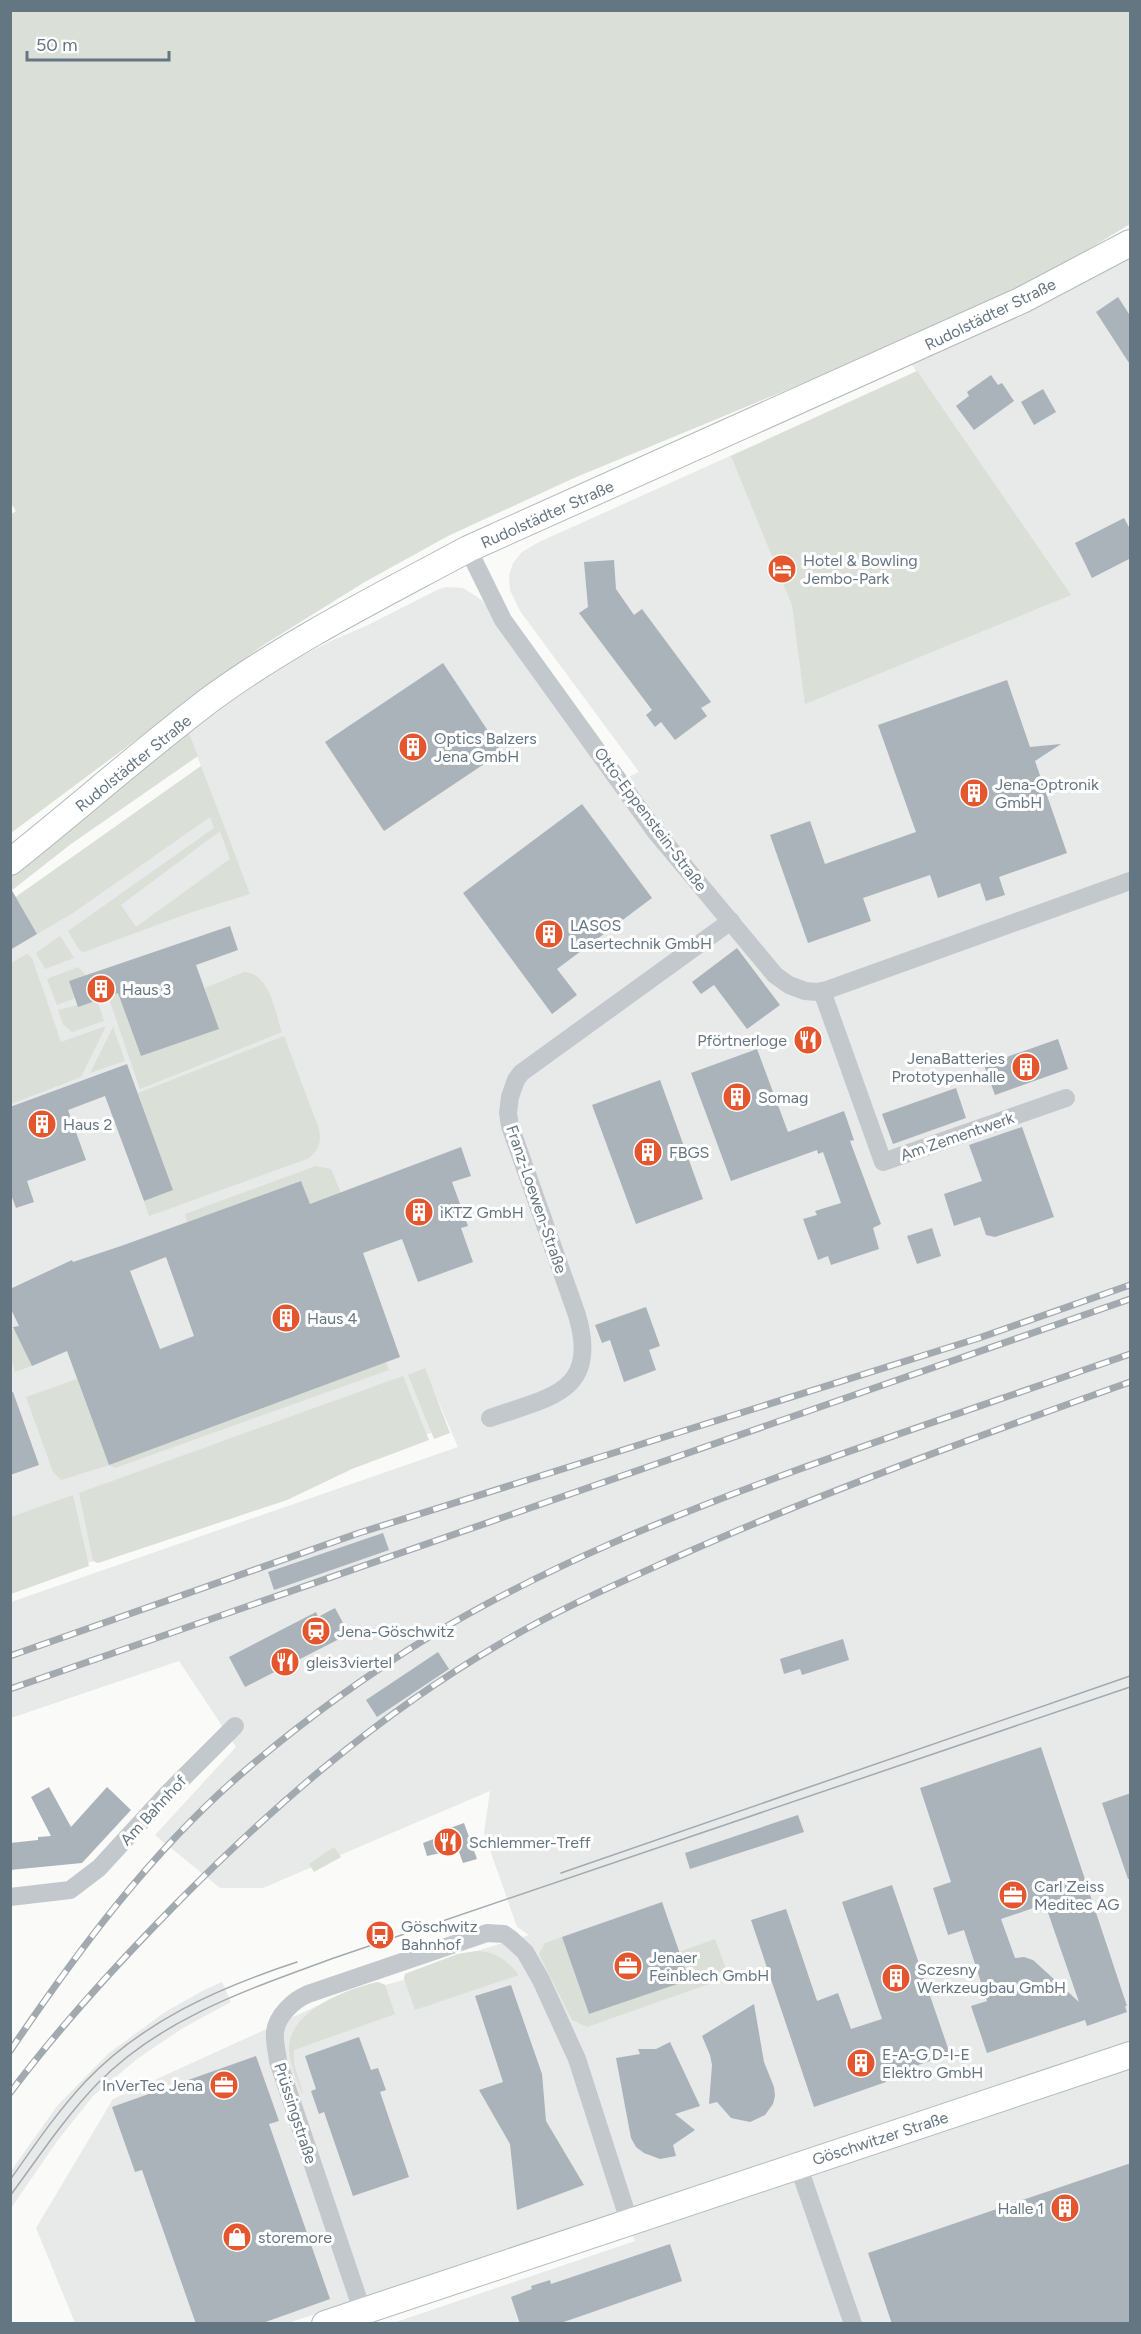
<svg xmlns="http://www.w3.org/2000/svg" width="1141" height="2334" font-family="Figtree,sans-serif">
<rect width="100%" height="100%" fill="#fafaf8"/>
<g fill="#e8e9e9">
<path d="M1130,249V2323H393L635,2241L621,2214L288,2323H75L36,2228L113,2099L328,2001L369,1984L378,1982L385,1985L404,1980L405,1974L458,1954L477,1951L529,1935L517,1927L484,1833L490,1791L263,1888H220L155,1835L236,1747L179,1661L11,1718V1602L458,1447L432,1387L446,1427L210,1520L11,1590V901L201,766L188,731L260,677L333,640L366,626L437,590L446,587L463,588L482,600L615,783L639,772L520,611L510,590L509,576L513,563L522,552L539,542L917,372L910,363Z"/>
<path d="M222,1982L231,2002L183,2028L137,2059L93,2096L58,2140L11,2208V2171L57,2106L109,2053L165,2012L206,1989Z"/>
</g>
<g fill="#dadfd7" fill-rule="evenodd">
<path d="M10,11H1130V224L1048,274L961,318L574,478L448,536L363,583L262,646L11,833L10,515L16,511L10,502Z"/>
<path d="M917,371L1071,595L805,704L792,605L731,456Z"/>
<path d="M188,731L198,756L71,844L11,891V874Z"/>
<path d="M201,766L250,894L192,912L84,952L80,951L68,931L214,828L210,817L73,913L37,934L19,902L10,901ZM220,831L230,859L136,927L121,905Z"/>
<path d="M60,936L74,958L45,969L36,953Z"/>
<path d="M27,954L32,958L61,1042L106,1026L81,1077L11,1104V963Z"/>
<path d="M78,967L86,975L75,998L57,1005L47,979Z"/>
<path d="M244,972C270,973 275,1012 282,1032L140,1089L108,996L138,986L127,1018L141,1056L218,1029L205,988Z"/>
<path d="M97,1000L104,1021L72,1032L63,1024L58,1010Z"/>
<path d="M113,1027L125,1061L90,1073Z"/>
<path d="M284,1036L319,1129C322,1142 318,1152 307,1159L149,1216L144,1201L173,1190L138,1093Z"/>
<path d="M316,1166L331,1169L341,1193L310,1204L301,1181L187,1222L185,1214Z"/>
<path d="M15,1329L32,1366L15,1372L11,1358L10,1331Z"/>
<path d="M386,1362L389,1370L115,1468L109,1465L61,1480L53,1472L26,1397L77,1379L109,1464Z"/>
<path d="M425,1368L450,1433L434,1439L408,1375Z"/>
<path d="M403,1376L429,1440L352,1469L287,1500L98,1563L93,1561L79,1493Z"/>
<path d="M73,1495L89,1566L11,1594V1517Z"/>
<path d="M334,1847L341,1857L314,1872L309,1864Z"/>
<path d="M562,1937L589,2014L688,1980L679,1952L715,1939L729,1977L587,2027L572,2020L539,1954L545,1943Z"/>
<path d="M477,1951C496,1952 507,1960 519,1975L415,2010L404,1979L405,1974L458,1954Z"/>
<path d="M378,1982L385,1985L395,2014L294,2050V2064L303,2094H302C297,2080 290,2065 289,2050C288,2011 346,1989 378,1982Z"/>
</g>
<g fill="#aab3b9" fill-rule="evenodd">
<path d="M1118,297L1131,317V366L1096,312Z"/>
<path d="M991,375L998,385L1002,383L1014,401L974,430L956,406L969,396L967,392Z"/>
<path d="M1043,389L1056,412L1034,425L1021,402Z"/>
<path d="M1124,518L1131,531V558L1092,578L1075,543Z"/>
<path d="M614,560L616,589L634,615L642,609L711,702L701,708L707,716L675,740L661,722L655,727L646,715L652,710L579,613L588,607L584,562Z"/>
<path d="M443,663L502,752L384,831L325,742Z"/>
<path d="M1007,680L1030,747L1061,744L1035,761L1067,853L999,877L1005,895L986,901L980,883L938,898L930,875L863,898L871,921L808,943L770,835L810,821L825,864L916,832L878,725Z"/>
<path d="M582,804L652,898L557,969L577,995L552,1014L463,893Z"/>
<path d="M10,887L37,934L10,950Z"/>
<path d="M230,926L238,950L196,965L219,1029L141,1056L118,993L78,1007L69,981Z"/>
<path d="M737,948L780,1005L747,1029L714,985L701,994L692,982Z"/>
<path d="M811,1030L816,1044L799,1050L794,1036Z"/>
<path d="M1058,1039L1068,1069L995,1095L984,1065Z"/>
<path d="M757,1049L788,1132L844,1111L854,1140L850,1141L881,1224L873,1228L879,1249L831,1265L828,1256L818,1260L803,1219L817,1215L815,1211L841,1203L823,1152L818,1154L817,1150L731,1181L691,1073Z"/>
<path d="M127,1064L173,1190L144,1201L105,1096L68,1110L86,1160L27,1181L34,1202L16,1208L10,1192V1107Z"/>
<path d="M660,1080L703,1199L636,1224L592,1105Z"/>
<path d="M956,1088L966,1118L893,1144L882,1114Z"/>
<path d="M1022,1127L1054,1217L995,1237L986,1235L980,1217L954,1226L944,1194L982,1181L969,1145Z"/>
<path d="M461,1147L471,1176L452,1182L468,1226L461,1228L473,1262L418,1282L402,1239L363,1253L400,1357L109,1465L67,1351L32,1366L13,1327L19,1326L10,1307V1289L72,1260L73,1262L121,1246L301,1181L310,1204ZM166,1257L194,1336L160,1349L130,1271Z"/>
<path d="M932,1228L941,1256L917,1264L907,1236Z"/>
<path d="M646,1307L660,1346L649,1350L656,1370L624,1382L610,1340L602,1343L595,1325Z"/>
<path d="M10,1392H13L39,1465L10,1475Z"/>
<path d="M383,1533L389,1550L274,1590L268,1572Z"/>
<path d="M335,1608L349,1634L245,1687L229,1657L316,1612L318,1617Z"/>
<path d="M843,1639L849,1660L802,1675L800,1669L784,1674L780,1659Z"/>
<path d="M438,1652L449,1669L377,1717L366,1700Z"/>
<path d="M1041,1747L1127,2006H1125L1127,2012L1087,2026L1085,2020L987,2053L971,2006L987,2001L964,1930L948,1935L933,1888L951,1882L920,1788ZM1045,1904L1079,2002L1033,1960L1024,1957L1015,1958L1001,1919Z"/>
<path d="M49,1787L71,1827L107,1787L131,1810L82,1863L10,1870V1843L38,1840V1837L51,1836L31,1797Z"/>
<path d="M1131,1793V1879H1128L1102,1803Z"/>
<path d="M798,1815L804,1832L690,1869L685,1853Z"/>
<path d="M464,1823L477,1859L463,1863L458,1849L427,1856L423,1843L452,1832L450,1828Z"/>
<path d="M892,1885L950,2054L884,2077L886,2082L814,2107L751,1920L786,1909L817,2001L838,1993L851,2029L882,2019L842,1902Z"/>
<path d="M662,1902L689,1980L589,2014L562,1937Z"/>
<path d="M511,1985L542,2074L546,2121L584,2185L517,2210L510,2144L479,2090L503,2082L475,1996Z"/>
<path d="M754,2004L764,2062L774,2087L775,2096L773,2104L765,2115L750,2122L731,2118L717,2102L709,2104L712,2065L710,2055L702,2036Z"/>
<path d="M359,2037L371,2070L378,2068L386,2090L380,2092L409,2177L353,2196L324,2112L319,2114L311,2091L316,2089L305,2056Z"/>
<path d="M670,2042L700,2106L675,2114L695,2130L673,2145L676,2156L660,2159L644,2153L636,2147L631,2138L616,2058L640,2054L638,2049H656Z"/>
<path d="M256,2056L279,2121L269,2124L330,2299L260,2324H196L142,2170L135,2172L112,2107Z"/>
<path d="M1131,2163V2324H892L868,2253Z"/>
<path d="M670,2244L682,2281L558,2324H520L511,2297L532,2289L531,2286L550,2280L551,2284Z"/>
</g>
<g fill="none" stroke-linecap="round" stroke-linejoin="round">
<g stroke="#b3babf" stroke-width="28">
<g id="secondary">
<path d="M10,862C78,808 143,750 212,698C290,641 383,595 468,549L1022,300L1130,243"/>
<path d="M325,2324L1130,2055"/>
</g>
</g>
<g stroke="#c3c8cc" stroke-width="18">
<path d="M468,549L503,620L655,831L775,975L789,985L805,991L818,992L827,990L1130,881"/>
<path d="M822,991L883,1162L1066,1098"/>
<path d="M490,1418C549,1397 600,1393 577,1315L510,1126L508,1113L510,1097L516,1080L521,1073L731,921"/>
<path d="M10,1897L70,1890L99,1868L167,1794L235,1726"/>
<path d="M798,2165L853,2324"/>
<path d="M366,2322L278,2061C277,2052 274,2041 275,2032C277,2015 294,2000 308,1994L487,1933L504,1934L511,1939L525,1952L541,1980L577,2059L629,2221"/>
</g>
<use href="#secondary" stroke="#fff" stroke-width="26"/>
<g stroke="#a2aab0" stroke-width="1.5">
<path d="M561,1873L1130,1676"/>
<path d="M10,2180C34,2146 57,2112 85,2082C143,2021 218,1988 297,1962"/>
<path d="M10,2196C38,2158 65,2117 98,2083C162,2018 247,1990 331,1959L1130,1687"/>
</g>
<g stroke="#a2aab0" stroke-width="7">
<g id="rail">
<path d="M10,1656L359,1533L979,1338L1130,1285"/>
<path d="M10,1689L1130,1299"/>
<path d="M10,2051C77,1952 150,1853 240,1775C300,1723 365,1676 432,1635C547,1566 671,1516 797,1470C908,1430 1019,1393 1130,1354"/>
<path d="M10,2093C60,2026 117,1964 176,1904C273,1806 378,1715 498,1645C556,1610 619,1583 681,1555C828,1490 979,1436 1130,1382"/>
</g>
</g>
<use href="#rail" stroke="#fff" stroke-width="4.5" stroke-dasharray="14" stroke-linecap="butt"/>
</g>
<defs>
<g id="hotel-disc" transform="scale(1.5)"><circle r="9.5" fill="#e4572e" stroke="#fff"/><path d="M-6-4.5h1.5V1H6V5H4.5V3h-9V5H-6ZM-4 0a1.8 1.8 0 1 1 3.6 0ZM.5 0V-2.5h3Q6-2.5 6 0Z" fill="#fff"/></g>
<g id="building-disc" transform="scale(1.5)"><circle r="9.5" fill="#e4572e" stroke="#fff"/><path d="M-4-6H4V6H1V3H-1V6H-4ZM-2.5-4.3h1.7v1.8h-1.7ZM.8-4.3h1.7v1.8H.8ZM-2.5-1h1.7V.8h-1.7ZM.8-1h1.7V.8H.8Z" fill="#fff"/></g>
<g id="restaurant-disc" transform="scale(1.5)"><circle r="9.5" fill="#e4572e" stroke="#fff"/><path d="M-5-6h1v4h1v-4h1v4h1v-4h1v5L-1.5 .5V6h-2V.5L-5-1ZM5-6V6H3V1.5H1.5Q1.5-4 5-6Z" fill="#fff"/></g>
<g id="station-disc" transform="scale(1.5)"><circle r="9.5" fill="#e4572e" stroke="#fff"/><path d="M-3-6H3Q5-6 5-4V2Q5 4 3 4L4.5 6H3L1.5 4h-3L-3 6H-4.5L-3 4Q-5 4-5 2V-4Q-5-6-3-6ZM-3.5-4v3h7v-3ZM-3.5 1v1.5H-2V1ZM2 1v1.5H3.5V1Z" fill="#fff"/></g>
<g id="office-disc" transform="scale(1.5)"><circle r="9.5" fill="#e4572e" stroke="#fff"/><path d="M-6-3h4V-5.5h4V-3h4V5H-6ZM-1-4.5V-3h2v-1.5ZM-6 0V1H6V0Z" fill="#fff"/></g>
<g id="bus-disc" transform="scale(1.5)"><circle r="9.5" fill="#e4572e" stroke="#fff"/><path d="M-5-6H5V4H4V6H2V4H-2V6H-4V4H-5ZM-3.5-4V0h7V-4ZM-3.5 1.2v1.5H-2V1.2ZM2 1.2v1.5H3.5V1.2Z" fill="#fff"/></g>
<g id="shop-disc" transform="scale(1.5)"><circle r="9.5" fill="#e4572e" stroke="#fff"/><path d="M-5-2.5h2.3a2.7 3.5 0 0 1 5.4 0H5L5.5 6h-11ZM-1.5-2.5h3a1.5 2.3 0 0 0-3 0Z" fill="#fff"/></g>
</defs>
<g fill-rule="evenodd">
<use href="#hotel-disc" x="782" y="569"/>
<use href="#building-disc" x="413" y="747"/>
<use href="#building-disc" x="974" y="793"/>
<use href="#building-disc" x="549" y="934"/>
<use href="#building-disc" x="101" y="989"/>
<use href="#restaurant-disc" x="808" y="1040"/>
<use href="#building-disc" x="1026" y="1067"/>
<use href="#building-disc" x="737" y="1097"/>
<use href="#building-disc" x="42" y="1124"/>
<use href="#building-disc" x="648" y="1152"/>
<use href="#building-disc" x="419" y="1212"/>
<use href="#building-disc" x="286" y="1318"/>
<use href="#station-disc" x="316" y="1631"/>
<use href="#restaurant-disc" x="285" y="1662"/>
<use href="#restaurant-disc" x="448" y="1842"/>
<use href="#office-disc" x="1013" y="1895"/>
<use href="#bus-disc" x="380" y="1935"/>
<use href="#office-disc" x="628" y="1966"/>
<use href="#building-disc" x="896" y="1978"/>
<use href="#building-disc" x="861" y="2063"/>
<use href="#office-disc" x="224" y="2085"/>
<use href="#building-disc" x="1065" y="2208"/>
<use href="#shop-disc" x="237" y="2237"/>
</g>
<g text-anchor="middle" stroke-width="6" stroke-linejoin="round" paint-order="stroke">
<g font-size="16" fill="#657683" stroke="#fff">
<text transform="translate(990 314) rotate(-26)" y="6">Rudolstädter Straße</text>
<text transform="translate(547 514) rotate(-24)" y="6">Rudolstädter Straße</text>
<text transform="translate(133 763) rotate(-39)" y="6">Rudolstädter Straße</text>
<text transform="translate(651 819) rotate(53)" y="6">Otto-Eppenstein-Straße</text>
<text transform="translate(957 1136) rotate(-19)" y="6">Am Zementwerk</text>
<text transform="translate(537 1199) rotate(71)" y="6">Franz-Loewen-Straße</text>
<text transform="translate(153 1810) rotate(-47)" y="6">Am Bahnhof</text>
<text transform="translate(296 2113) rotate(72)" y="6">Prüssingstraße</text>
<text transform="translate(880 2138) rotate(-18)" y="6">Göschwitzer Straße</text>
</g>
<g font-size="16" fill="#657683" stroke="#fff" text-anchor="start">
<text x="803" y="566">Hotel &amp; Bowling<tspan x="803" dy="18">Jembo-Park</tspan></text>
<text x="434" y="744">Optics Balzers<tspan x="434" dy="18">Jena GmbH</tspan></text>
<text x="995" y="790">Jena-Optronik<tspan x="995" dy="18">GmbH</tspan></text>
<text x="570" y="931">LASOS<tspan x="570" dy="18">Lasertechnik GmbH</tspan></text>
<text x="122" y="995">Haus 3</text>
<text x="787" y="1046" text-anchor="end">Pförtnerloge</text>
<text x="1005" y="1064" text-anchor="end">JenaBatteries<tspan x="1005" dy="18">Prototypenhalle</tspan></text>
<text x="758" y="1103">Somag</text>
<text x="63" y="1130">Haus 2</text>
<text x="669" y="1158">FBGS</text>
<text x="440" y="1218">iKTZ GmbH</text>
<text x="307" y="1324">Haus 4</text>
<text x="337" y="1637">Jena-Göschwitz</text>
<text x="306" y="1668">gleis3viertel</text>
<text x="469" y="1848">Schlemmer-Treff</text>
<text x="1034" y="1892">Carl Zeiss<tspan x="1034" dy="18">Meditec AG</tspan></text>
<text x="401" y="1932">Göschwitz<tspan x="401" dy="18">Bahnhof</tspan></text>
<text x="649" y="1963">Jenaer<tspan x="649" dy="18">Feinblech GmbH</tspan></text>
<text x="917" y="1975">Sczesny<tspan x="917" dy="18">Werkzeugbau GmbH</tspan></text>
<text x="882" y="2060">E-A-G D-I-E<tspan x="882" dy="18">Elektro GmbH</tspan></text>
<text x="203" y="2091" text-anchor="end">InVerTec Jena</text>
<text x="1044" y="2214" text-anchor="end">Halle 1</text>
<text x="258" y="2243">storemore</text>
</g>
</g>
<rect width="1141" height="2334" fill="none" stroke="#657683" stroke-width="24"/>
<path d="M27 51v9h142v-9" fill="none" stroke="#657683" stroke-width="3"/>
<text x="36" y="51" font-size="18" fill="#657683" stroke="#ffffff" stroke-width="4.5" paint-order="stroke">50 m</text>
</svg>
